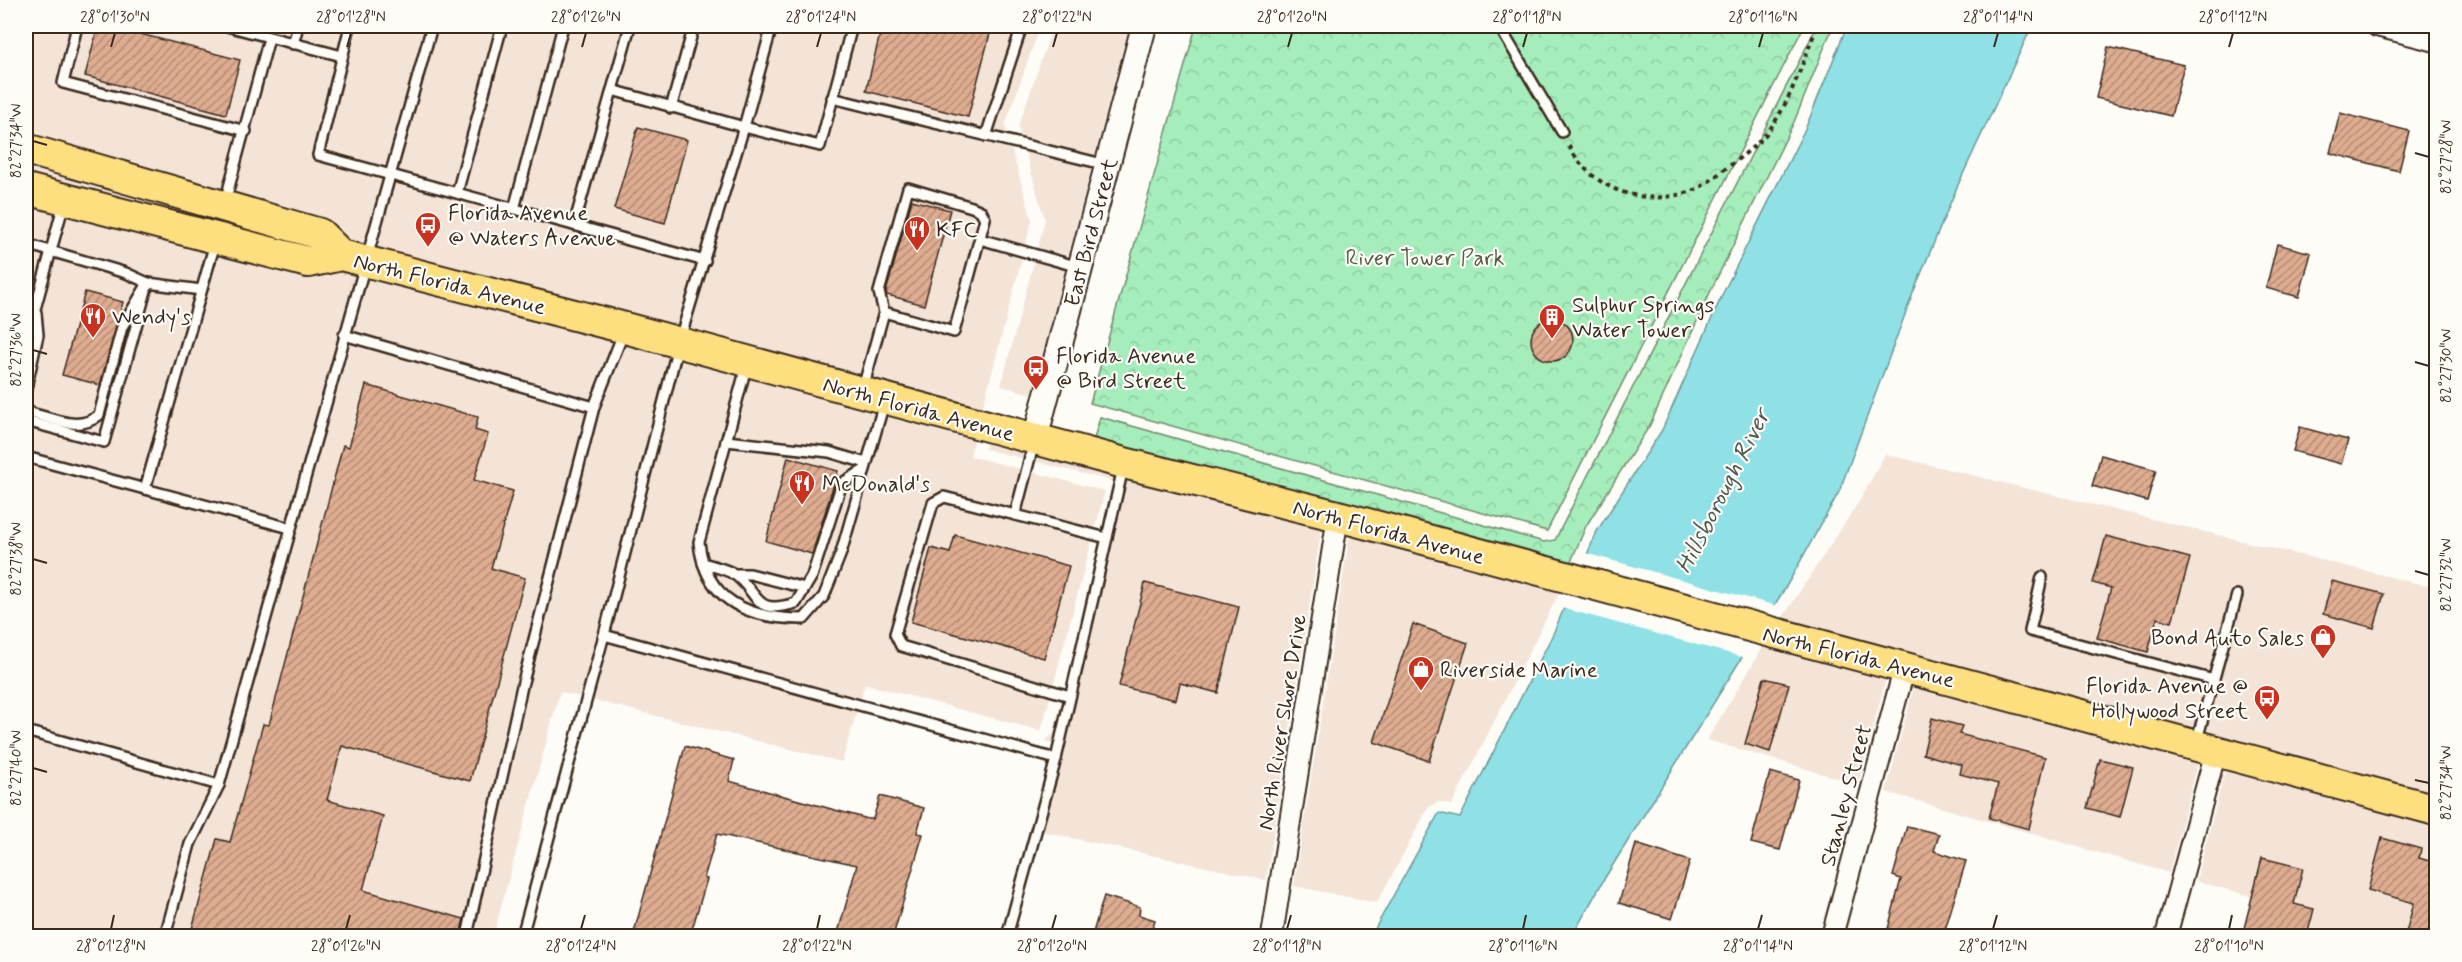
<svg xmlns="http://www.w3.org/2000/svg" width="2462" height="962" font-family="Mynerve,sans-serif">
<defs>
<pattern id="park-crowns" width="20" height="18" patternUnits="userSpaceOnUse" patternTransform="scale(1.5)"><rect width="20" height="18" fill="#a5edbb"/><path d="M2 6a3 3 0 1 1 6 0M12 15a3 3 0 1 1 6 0" fill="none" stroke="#8fcba0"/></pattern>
<pattern id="building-hatch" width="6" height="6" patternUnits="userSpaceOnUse" patternTransform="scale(1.5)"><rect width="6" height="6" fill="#deac90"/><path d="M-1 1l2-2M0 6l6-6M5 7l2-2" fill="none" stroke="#b58c75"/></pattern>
</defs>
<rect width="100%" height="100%" fill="#fdfcf7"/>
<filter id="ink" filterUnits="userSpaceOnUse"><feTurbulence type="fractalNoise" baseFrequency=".0167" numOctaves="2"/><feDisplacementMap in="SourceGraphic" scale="12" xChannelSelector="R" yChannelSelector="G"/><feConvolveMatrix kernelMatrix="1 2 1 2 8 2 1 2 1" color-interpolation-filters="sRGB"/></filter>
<g filter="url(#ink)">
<g fill="#f4e4d8">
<path d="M26,26H1040L1005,126L1032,220L970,456L1105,491L1041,731L865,684L842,762L560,692L493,936H26Z"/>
<path d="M1053,26H1129L1032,394L1001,386L1045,220L1018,127Z"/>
<path d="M986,444L1322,525L1266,880L1040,831L1062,746L1045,741L1053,734L1117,490L1114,484L1108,480L985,449Z"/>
<path d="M1885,454L2436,588V764L2428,795L1779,623L1862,497Z"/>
<path d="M1350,532L1560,591L1452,805L1438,802L1428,808L1377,903L1294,886Z"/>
<path d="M1764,645L1887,675L1858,784L1707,740Z"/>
<path d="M1915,682L2199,759L2169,873L1886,792Z"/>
<path d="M2226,767L2436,823V936H2304L2310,913L2196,881Z"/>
</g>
<g fill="url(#park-crowns)" stroke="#708c6c" stroke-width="1.5">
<path d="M1196,26H1804L1547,531L1090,403Z"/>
<path d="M1817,26H1833L1794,122L1713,286L1650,425L1586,526L1569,566L1094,439L1100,417L1544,542L1555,540Z"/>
</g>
<path fill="#8fe1e6" stroke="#6d9896" stroke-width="1.5" d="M1847,26H2032L1957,187L1913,293L1839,492L1787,585L1606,876L1572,936H1371L1439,813L1460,818L1553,634L1597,531L1662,430L1724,291L1806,127Z"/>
<path fill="#fdfcf7" d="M1585,553L1777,606L1746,658L1562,608Z"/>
<g fill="url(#building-hatch)" stroke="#3b2a1e" stroke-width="1.5">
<path d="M98,26H110L240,60L226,114L85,76Z"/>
<path d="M882,26H992L968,117L866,91Z"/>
<path d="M2108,47L2184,65L2171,116L2096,98Z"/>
<path d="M2340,113L2409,131L2399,171L2330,153Z"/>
<path d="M638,127L687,140L665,223L614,209Z"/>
<path d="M912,200L950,210L924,305L887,295L886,292Z"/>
<path d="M2277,244L2311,253L2299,297L2266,288Z"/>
<path d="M85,292L123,302L100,385L62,375Z"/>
<circle cx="1552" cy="340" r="21"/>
<path d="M366,385L478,417L475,430L488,434L474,480L513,491L491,568L525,578L470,781L342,746L327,800L383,816L363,890L464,919L460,936H190L217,839L230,842L263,724L269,725L343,445L349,447Z"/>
<path d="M2300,427L2348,440L2341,464L2293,451Z"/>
<path d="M2101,455L2156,470L2147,501L2092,486Z"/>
<path d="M788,457L838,471L812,554L766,541Z"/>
<path d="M955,535L1069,566L1044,658L911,622L931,548L950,553Z"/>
<path d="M2106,536L2190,558L2172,622L2157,618L2148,652L2097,638L2111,588L2093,583Z"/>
<path d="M2332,581L2384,594L2374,628L2323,614Z"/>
<path d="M1145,583L1239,607L1218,693L1180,683L1176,700L1119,686Z"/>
<path d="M1413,624L1468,643L1429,761L1374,742Z"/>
<path d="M1764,678L1789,684L1770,752L1745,744Z"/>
<path d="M1932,718L1962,726L1959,734L2045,757L2029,829L1989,818L1998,784L1960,774L1962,765L1923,754Z"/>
<path d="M685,746L734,760L729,781L868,819H873L880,796L924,808L917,833L923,834L893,936H837L857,865L717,834L704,878L707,879L690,936H633Z"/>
<path d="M2100,759L2133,767L2120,817L2087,808Z"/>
<path d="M1770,772L1799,780L1780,850L1751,843Z"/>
<path d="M1907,826L1939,834L1934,851L1966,861L1943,936H1917L1888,929L1901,879L1893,876Z"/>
<path d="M2382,838L2421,849L2419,858L2436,863V936H2405L2414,903L2368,890Z"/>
<path d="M1636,844L1690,861L1672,919L1619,903Z"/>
<path d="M2262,858L2303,868L2294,904L2314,909L2307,936H2242Z"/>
<path d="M1104,896L1140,907L1139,915L1155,920L1150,936H1092Z"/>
</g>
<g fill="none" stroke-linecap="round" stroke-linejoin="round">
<g stroke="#3b2a1e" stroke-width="14">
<g id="service">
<path d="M77,26L63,83L246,131"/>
<path d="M227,26L342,56"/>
<path d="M350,26L318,155L705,261"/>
<path d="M1499,26L1562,132"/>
<path d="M293,44L298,26"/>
<path d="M612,90L744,127L772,26"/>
<path d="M832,98L1107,165"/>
<path d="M671,108L694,26"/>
<path d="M986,136L1022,26"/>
<path d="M457,193L502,26"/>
<path d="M225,202L269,38"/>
<path d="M514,209L563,26"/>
<path d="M574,225L630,26"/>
<path d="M980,239L1079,267"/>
<path d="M26,244L126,273L148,283L104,442L26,421"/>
<path d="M344,335L594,407L522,686L467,936"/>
<path d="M26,342L64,203"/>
<path d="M747,364L699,542C705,602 750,619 804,619L824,596L841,553L884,403"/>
<path d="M863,388L884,312L879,292L908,188L972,207L981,211L985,219L954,332L884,312"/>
<path d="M26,389L38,335L36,313"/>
<path d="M594,407L624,331"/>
<path d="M26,408L31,413C55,419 79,432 99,415L122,327L148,283L201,290"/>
<path d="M726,441L829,452L866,463"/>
<path d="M26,457L290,528"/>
<path d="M145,489L215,243"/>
<path d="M1015,515L1034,442"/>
<path d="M703,563C712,566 726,569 734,574C762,595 752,616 796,603L812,576L842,483L864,470"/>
<path d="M733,574H750L805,588"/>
<path d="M2042,577L2030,631L2214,680"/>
<path d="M604,635L1056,759"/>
<path d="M1070,696L901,646L895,634L933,503L944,497L1107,538"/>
<path d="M26,731L219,785"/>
<path d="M2196,743L2237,595"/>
<path d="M165,936L190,844L219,785L432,26"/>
<path d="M522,936L604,635L679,342L744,127L820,146L852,26"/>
<path d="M1007,936L1056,759L1123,468"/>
</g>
</g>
<g stroke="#3b2a1e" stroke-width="24">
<g id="minor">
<path d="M2377,26L2436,41"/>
<path d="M1272,936L1338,516"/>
<path d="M1832,936L1905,666"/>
<path d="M2166,936L2216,751"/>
</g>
</g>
<g stroke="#3b2a1e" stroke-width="28">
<path id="tertiary" d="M1035,439L1144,26"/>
</g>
<g stroke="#3b2a1e" stroke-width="34">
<g id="primary">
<path d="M26,149L320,234L341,255"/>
<path d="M26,189L308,262L341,255L625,328L1124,463L1338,516L2436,810"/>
</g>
</g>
<path stroke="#3b2a1e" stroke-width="4" stroke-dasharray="4.5 4.5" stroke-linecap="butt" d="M1569,146C1592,191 1647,209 1694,190C1708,184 1720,172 1732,164C1746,153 1762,141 1772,126C1790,101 1806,55 1817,26"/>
<use href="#service" stroke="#fdfcf7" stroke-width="9"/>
<use href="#minor" stroke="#fdfcf7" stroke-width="20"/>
<use href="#tertiary" stroke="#fdfcf7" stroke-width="24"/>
<use href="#primary" stroke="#fddf80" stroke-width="30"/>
</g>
</g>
<path fill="none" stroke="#3b2a1e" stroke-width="2" d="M111,47L115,33M347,47L351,33M582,47L586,33M817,47L821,33M1053,47L1057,33M1288,47L1292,33M1523,47L1527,33M1759,47L1763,33M1994,47L1998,33M2229,47L2233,33M33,141L47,145M2415,153L2429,157M33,350L47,354M2415,362L2429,366M33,559L47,563M2415,571L2429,575M33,768L47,772M2415,780L2429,783M111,929L114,915M346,929L350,915M581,929L585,915M817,929L820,915M1052,929L1056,915M1287,929L1291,915M1523,929L1526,915M1758,929L1762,915M1993,929L1997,915M2229,929L2232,915"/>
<defs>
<g id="bus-pin" transform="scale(1.35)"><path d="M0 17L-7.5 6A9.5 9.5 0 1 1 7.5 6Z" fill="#c8321e" stroke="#fdfcf7"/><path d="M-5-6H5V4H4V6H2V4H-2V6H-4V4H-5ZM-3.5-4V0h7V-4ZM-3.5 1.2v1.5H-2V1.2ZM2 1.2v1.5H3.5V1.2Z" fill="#fff"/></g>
<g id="restaurant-pin" transform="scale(1.35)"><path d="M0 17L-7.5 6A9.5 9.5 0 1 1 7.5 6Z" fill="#c8321e" stroke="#fdfcf7"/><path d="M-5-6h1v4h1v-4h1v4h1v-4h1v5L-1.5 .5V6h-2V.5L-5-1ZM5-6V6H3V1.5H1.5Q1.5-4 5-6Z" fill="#fff"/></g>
<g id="building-pin" transform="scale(1.35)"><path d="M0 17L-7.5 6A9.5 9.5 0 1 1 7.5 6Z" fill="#c8321e" stroke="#fdfcf7"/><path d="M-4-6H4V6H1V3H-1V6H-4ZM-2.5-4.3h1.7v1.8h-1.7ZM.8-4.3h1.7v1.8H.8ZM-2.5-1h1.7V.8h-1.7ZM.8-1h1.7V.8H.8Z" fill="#fff"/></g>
<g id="shop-pin" transform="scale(1.35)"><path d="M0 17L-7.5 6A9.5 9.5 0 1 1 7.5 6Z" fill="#c8321e" stroke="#fdfcf7"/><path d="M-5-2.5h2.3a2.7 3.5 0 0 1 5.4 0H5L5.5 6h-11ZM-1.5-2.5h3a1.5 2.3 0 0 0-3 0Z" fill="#fff"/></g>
</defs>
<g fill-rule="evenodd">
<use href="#bus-pin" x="428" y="225"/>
<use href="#restaurant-pin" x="917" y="229"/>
<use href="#restaurant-pin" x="93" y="316"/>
<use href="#building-pin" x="1552" y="317"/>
<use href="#bus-pin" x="1036" y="368"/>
<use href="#restaurant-pin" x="802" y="483"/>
<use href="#shop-pin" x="2323" y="637"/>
<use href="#shop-pin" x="1421" y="669"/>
<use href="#bus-pin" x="2267" y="698"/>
</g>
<g text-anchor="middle" stroke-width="4.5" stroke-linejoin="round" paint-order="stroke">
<g font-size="22" fill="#3b2a1e" stroke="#fdfcf7" text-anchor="start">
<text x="448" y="220">Florida Avenue<tspan x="448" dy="25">@ Waters Avenue</tspan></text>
<text x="936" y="237">KFC</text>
<text x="1572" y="312">Sulphur Springs<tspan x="1572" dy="25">Water Tower</tspan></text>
<text x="112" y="324">Wendy's</text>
<text x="1056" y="363">Florida Avenue<tspan x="1056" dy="25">@ Bird Street</tspan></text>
<text x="822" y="491">McDonald's</text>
<text x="2304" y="645" text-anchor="end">Bond Auto Sales</text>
<text x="1440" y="677">Riverside Marine</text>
<text x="2248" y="693" text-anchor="end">Florida Avenue @<tspan x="2248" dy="25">Hollywood Street</tspan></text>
</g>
<g font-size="22" fill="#3b2a1e" stroke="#fdfcf7">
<text transform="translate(1090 232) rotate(-75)" y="8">East Bird Street</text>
<text transform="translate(450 283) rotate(14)" y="8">North Florida Avenue</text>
<text transform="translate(919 408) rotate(15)" y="8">North Florida Avenue</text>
<text transform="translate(1389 531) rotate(15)" y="8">North Florida Avenue</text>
<text transform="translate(1859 656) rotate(14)" y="8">North Florida Avenue</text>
<text transform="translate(1281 722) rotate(-81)" y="8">North River Shore Drive</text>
<text transform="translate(1845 795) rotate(-75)" y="8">Stanley Street</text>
</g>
<g font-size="22" fill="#565b45" stroke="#fdfcf7">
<text x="1425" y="265">River Tower Park</text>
</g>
<g font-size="24" font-style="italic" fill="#505850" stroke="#fdfcf7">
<text transform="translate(1722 491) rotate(-63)" y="8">Hillsborough River</text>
</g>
</g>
<rect width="2462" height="962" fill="none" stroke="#fdfcf7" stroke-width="66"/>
<rect x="33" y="33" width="2396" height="896" fill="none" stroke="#3b2a1e" stroke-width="2"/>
<g font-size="15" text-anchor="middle" fill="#3b2a1e">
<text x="115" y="22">28°01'30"N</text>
<text x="351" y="22">28°01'28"N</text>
<text x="586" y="22">28°01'26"N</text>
<text x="821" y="22">28°01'24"N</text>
<text x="1057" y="22">28°01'22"N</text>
<text x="1292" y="22">28°01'20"N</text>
<text x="1527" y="22">28°01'18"N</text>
<text x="1763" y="22">28°01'16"N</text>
<text x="1998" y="22">28°01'14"N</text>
<text x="2233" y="22">28°01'12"N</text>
<text transform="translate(16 141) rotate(-90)" y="5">82°27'34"W</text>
<text transform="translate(2446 157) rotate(-90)" y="5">82°27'28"W</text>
<text transform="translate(16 350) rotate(-90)" y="5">82°27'36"W</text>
<text transform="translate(2446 366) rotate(-90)" y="5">82°27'30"W</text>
<text transform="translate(16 559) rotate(-90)" y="5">82°27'38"W</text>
<text transform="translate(2446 575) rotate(-90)" y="5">82°27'32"W</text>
<text transform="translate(16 768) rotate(-90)" y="5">82°27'40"W</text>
<text transform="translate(2446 783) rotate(-90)" y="5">82°27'34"W</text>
<text x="111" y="951">28°01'28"N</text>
<text x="346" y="951">28°01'26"N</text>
<text x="581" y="951">28°01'24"N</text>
<text x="817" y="951">28°01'22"N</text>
<text x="1052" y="951">28°01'20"N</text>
<text x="1287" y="951">28°01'18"N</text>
<text x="1523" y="951">28°01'16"N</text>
<text x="1758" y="951">28°01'14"N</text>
<text x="1993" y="951">28°01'12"N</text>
<text x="2229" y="951">28°01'10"N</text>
</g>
</svg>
